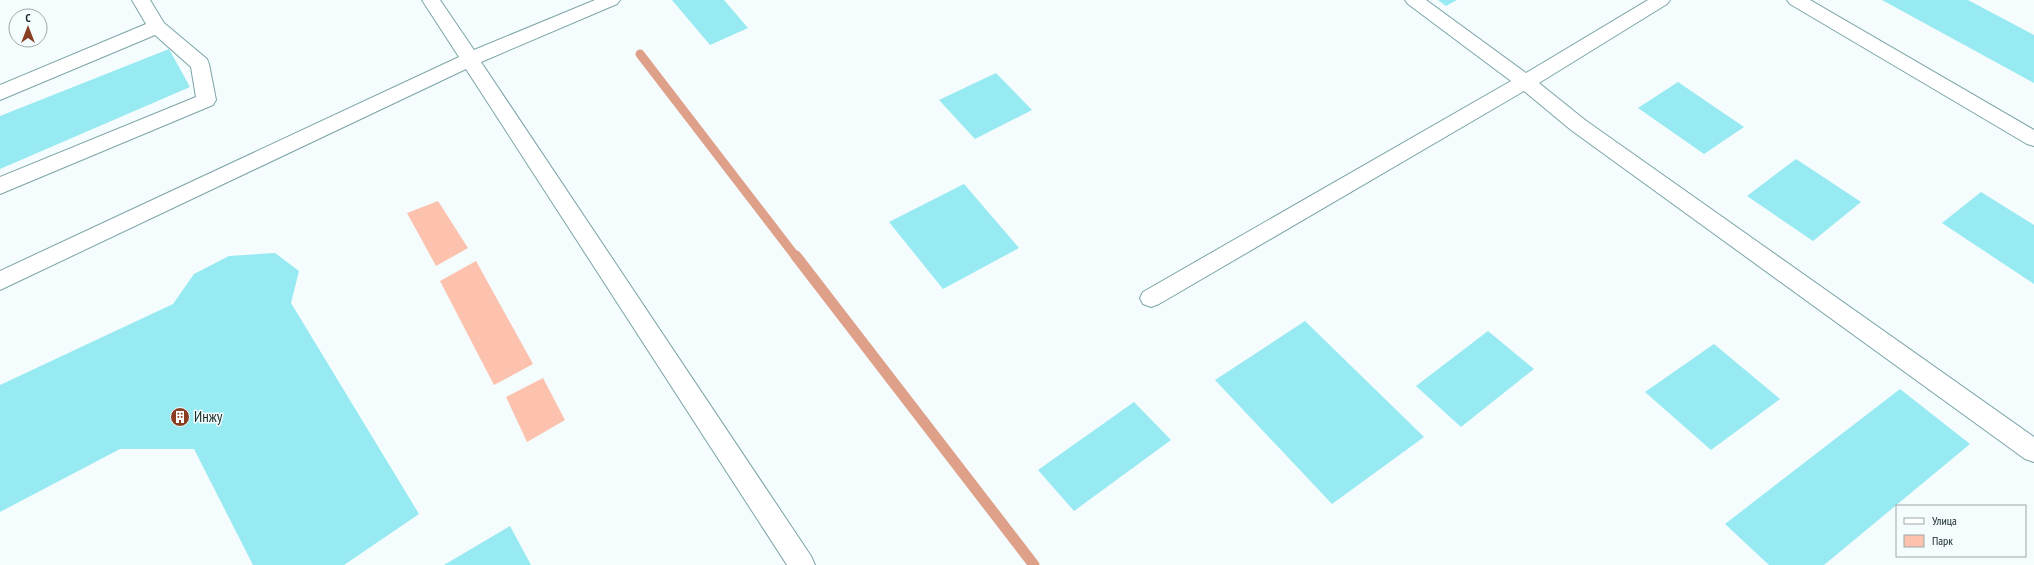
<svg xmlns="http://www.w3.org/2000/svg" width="2034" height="565" font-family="'PT Sans Narrow',sans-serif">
<rect width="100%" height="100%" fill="#f4fcfd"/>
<g fill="#fcc2ad">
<path d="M438,201L468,248L436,266L407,213Z"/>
<path d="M476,261L533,364L494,385L440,281Z"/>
<path d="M543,378L565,420L527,442L506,397Z"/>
</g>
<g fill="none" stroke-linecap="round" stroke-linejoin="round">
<path stroke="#dea089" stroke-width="9" d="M640,54L796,257"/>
<path stroke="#dea089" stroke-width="11" d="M796,256L1034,565"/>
</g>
<g fill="#97eaf2">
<path d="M672,0H724L748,28L710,45Z"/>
<path d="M1438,0H1457L1446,6Z"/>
<path d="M1882,0H1968L2034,35V83Z"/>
<path d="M169,49L190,87L0,169V116Z"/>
<path d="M996,73L1032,110L975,139L939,100Z"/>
<path d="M1678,82L1744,127L1704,154L1638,108Z"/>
<path d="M1796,159L1861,202L1813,241L1747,196Z"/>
<path d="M964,184L1019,248L943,289L889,222Z"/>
<path d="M1981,192L2034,225V284L1942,223Z"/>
<path d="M275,253L299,271L291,303L419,514L344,565H253L194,449H120L0,512V385L173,304L194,274L229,256Z"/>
<path d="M1305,321L1424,437L1332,504L1215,380Z"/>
<path d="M1488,331L1534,369L1461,427L1416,386Z"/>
<path d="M1714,344L1780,399L1711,450L1645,392Z"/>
<path d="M1900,389L1970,444L1824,565H1769L1725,524Z"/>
<path d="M1134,402L1171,440L1074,511L1038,470Z"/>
<path d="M510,526L531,565H444Z"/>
</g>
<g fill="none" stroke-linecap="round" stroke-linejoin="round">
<g stroke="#7ca4a8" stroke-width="2">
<g id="minor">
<path d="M132,0H150L164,23L207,59L209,64L216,100L213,105L0,194V177L196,97L191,67L155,35L0,100V85L146,24Z"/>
<path d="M422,0H440L474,50L595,0H620L617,4L481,62L811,556L815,565H787L466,69L0,290V271L459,57Z"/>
<path d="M1405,0H1426L1526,73L1648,0H1670L1667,4L1539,83L1585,120L2034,437V462L2025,459L1571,130L1524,91L1159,304L1151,307L1143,304L1140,298L1143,292L1511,81L1408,4Z"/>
<path d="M1787,0H1810L2034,130V146L2027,144L1790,4Z"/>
</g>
</g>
<use href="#minor" fill="#fff" fill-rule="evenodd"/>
</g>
<defs>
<g id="building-disc" transform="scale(1)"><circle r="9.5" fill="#873e22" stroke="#f4fcfd"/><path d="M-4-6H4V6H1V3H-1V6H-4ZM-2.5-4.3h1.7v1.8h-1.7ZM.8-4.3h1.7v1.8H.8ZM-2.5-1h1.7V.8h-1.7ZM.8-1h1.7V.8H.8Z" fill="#fff"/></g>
</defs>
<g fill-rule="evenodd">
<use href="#building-disc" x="180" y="417"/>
</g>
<g text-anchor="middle" stroke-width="3" stroke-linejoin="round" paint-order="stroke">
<g font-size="15" fill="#18292a" stroke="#f4fcfd" text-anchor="start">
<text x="194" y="422">Инжу</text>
</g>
</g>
<rect x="1896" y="505" width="130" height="52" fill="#f4fcfd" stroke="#9ca8a9"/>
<rect x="1904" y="518" width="20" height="6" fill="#ffffff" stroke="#9ca8a9"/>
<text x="1932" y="525" font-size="12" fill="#18292a">Улица</text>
<rect x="1904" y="535" width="20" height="12" fill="#fcc2ad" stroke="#9ca8a9"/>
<text x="1932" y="545" font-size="12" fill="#18292a">Парк</text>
<g transform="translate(28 28)"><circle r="19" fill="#f4fcfd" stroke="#9ca8a9"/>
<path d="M0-3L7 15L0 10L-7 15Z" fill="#873e22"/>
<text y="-6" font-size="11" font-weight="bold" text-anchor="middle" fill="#18292a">С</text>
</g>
</svg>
